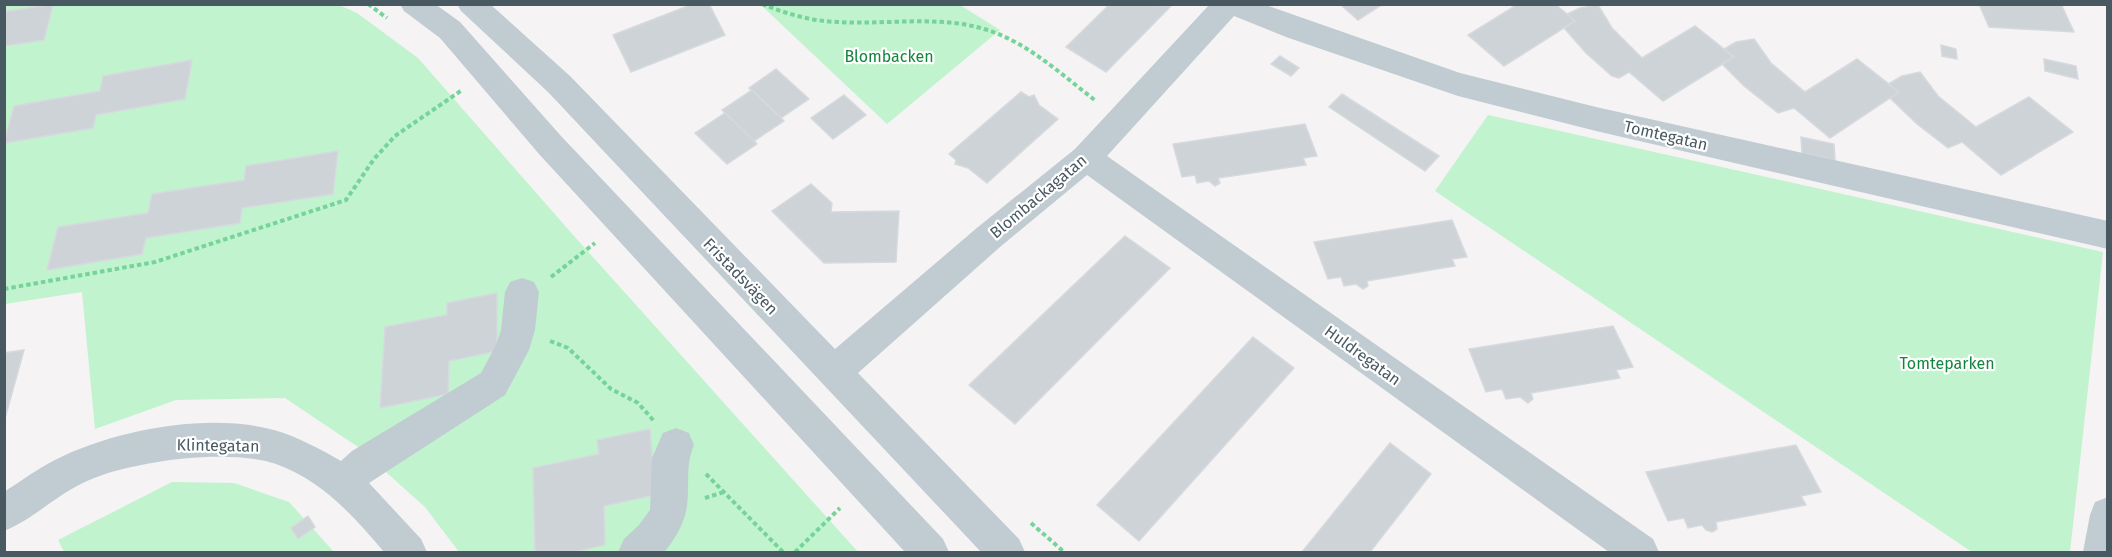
<svg xmlns="http://www.w3.org/2000/svg" width="2112" height="557" font-family="'Fira Sans',sans-serif">
<rect width="100%" height="100%" fill="#f5f3f3"/>
<g fill="#c1f3ce">
<path d="M5,5H339L357,13L418,58L574,236L858,552H459L425,507L358,447L285,398L176,400L95,429L82,292L5,304Z"/>
<path d="M761,5H960L1000,30L887,124Z"/>
<path d="M1488,115L2103,252L2070,552H1972L1435,191Z"/>
<path d="M172,482L234,483L289,502L333,551L64,552L58,540Z"/>
</g>
<g fill="#ced3d8" stroke="#d6dade" stroke-width="1.5">
<path d="M53,4L44,40L4,46V12Z"/>
<path d="M693,4H709L725,35L631,72L613,35Z"/>
<path d="M1110,4L1171,6L1106,72L1066,47Z"/>
<path d="M1340,4H1383L1358,20Z"/>
<path d="M1518,4H1555L1575,21L1504,66L1468,35Z"/>
<path d="M1979,4H2061L2074,32L1989,27Z"/>
<path d="M1598,5L1612,28L1642,58L1695,26L1734,57L1663,101L1629,72L1619,78L1612,76L1586,53L1564,28L1575,21L1567,14L1580,8Z"/>
<path d="M1754,39L1771,63L1805,92L1857,59L1899,92L1830,138L1794,108L1778,113L1744,86L1722,64L1734,57L1724,49L1736,42Z"/>
<path d="M1941,45L1956,49L1957,59L1942,56Z"/>
<path d="M1280,56L1299,68L1291,76L1271,64Z"/>
<path d="M2044,59L2076,66L2078,79L2045,71Z"/>
<path d="M192,60L185,99L96,115L93,128L4,143L14,106L100,91L103,76Z"/>
<path d="M776,69L809,99L781,118L749,88Z"/>
<path d="M1920,72L1938,96L1976,127L2029,97L2073,132L2001,175L1962,142L1948,148L1917,124L1890,98L1899,92L1888,84L1902,76Z"/>
<path d="M752,90L784,121L754,141L722,110Z"/>
<path d="M1021,92L1029,97L1034,95L1039,105L1058,119L987,183L968,168L955,164L956,160L949,154Z"/>
<path d="M1342,94L1439,156L1425,171L1329,107Z"/>
<path d="M844,95L866,115L833,139L811,118Z"/>
<path d="M725,113L757,144L727,164L695,133Z"/>
<path d="M1305,124L1317,156L1303,158L1306,165L1218,178L1220,183L1215,186L1209,181L1197,183L1195,175L1182,177L1173,144Z"/>
<path d="M1801,137L1834,144L1835,160L1802,153Z"/>
<path d="M338,151L333,194L242,208L240,223L146,238L142,254L47,270L58,227L148,213L152,194L244,180L246,166Z"/>
<path d="M811,184L832,203L831,212L899,211L896,262L824,263L772,211Z"/>
<path d="M1452,220L1467,257L1452,259L1455,266L1367,281L1368,286L1363,289L1356,284L1344,286L1341,277L1328,279L1314,242Z"/>
<path d="M1125,236L1170,268L1015,424L969,385Z"/>
<path d="M497,293V351L449,361L448,394L380,408L385,327L447,315V303Z"/>
<path d="M1613,326L1633,367L1616,370L1620,378L1531,393L1533,399L1528,403L1520,397L1506,399L1502,389L1486,392L1469,349Z"/>
<path d="M1253,337L1294,368L1139,541L1097,505Z"/>
<path d="M24,350L4,422V353Z"/>
<path d="M650,429L655,495L604,506L605,545L574,552H535L533,468L599,454L597,440Z"/>
<path d="M1390,443L1431,474L1370,552H1302Z"/>
<path d="M1796,445L1821,492L1801,496L1806,505L1716,522L1717,529L1712,532L1706,530L1702,525L1688,528L1684,518L1668,521L1646,472Z"/>
<path d="M308,516L315,527L298,539L291,528Z"/>
</g>
<g fill="none" stroke-linecap="round" stroke-linejoin="round">
<g stroke="#76d49a" stroke-width="4" stroke-dasharray="4.5 3" stroke-linecap="butt">
<path d="M368,4L387,18"/>
<path d="M762,4C787,14 811,21 838,22C886,25 937,15 984,29C1026,41 1062,75 1096,101"/>
<path d="M551,277L595,243"/>
<path d="M4,289L155,262L346,200L374,159L395,136L462,90"/>
<path d="M550,341L568,348L611,389L638,403L654,421"/>
<path d="M706,474L783,552"/>
<path d="M705,498L724,492"/>
<path d="M1031,523L1064,552"/>
<path d="M795,552L840,508"/>
</g>
<g fill="#c0ccd2" fill-rule="evenodd">
<path d="M400,4H435L460,22L561,136L943,539L949,552H905L539,154L440,38L404,11Z"/>
<path d="M457,4H490L570,76L835,349L978,227L1075,149L1210,4H1263L1460,73L1596,107L2108,221V249L1596,131L1458,96L1286,37L1234,16L1107,156L1653,539L1659,552H1609L1087,175L1000,247L858,373L1019,539L1025,552H981L548,92L461,11Z"/>
<path d="M522,278L534,282L539,292L535,330L529,350L505,395L369,483L421,539L427,552H384C354,516 321,480 276,464C228,448 132,461 87,481C57,494 34,519 4,531V492C21,481 37,469 55,460C114,430 209,412 274,430C298,437 320,449 341,461L352,451L481,373L496,345L501,330L505,292L510,282Z"/>
<path d="M676,428L689,433L694,445C685,466 690,484 687,506C685,522 675,540 664,552H618L624,539L639,525L650,510L652,458L663,433Z"/>
<path d="M2108,497V552H2083L2090,515L2095,502Z"/>
</g>
</g>
<g text-anchor="middle" stroke-width="4.5" stroke-linejoin="round" paint-order="stroke">
<g font-size="16" fill="#12853e" stroke="#fff">
<text x="889" y="62">Blombacken</text>
<text x="1947" y="369">Tomteparken</text>
</g>
<g font-size="16" fill="#495962" stroke="#fff">
<text transform="translate(1666 135) rotate(13)" y="6">Tomtegatan</text>
<text transform="translate(1038 196) rotate(-40)" y="6">Blombackagatan</text>
<text transform="translate(741 276) rotate(46)" y="6">Fristadsvägen</text>
<text transform="translate(1363 355) rotate(36)" y="6">Huldregatan</text>
<text transform="translate(218 445) rotate(1)" y="6">Klintegatan</text>
</g>
</g>
<rect width="2112" height="557" fill="none" stroke="#495962" stroke-width="12"/>
</svg>
